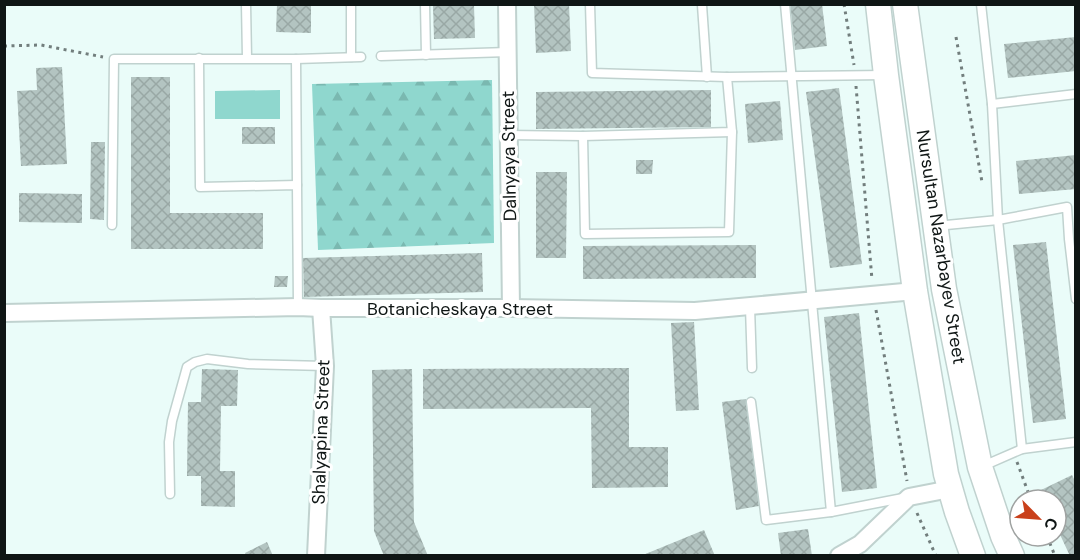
<svg xmlns="http://www.w3.org/2000/svg" width="1080" height="560" font-family="'DM Sans',sans-serif">
<defs>
<pattern id="forest-firs" width="22" height="20" patternUnits="userSpaceOnUse" patternTransform="scale(1.5)"><rect width="22" height="20" fill="#8fd7ce"/><path d="M5 1l3.5 6h-7zM16 11l3.5 6h-7z" fill="#7ab8b0"/></pattern>
<pattern id="building-cross-hatch" width="8" height="8" patternUnits="userSpaceOnUse" patternTransform="scale(1.5)"><rect width="8" height="8" fill="#b3c4c1"/><path d="M0 0l8 8M0 8l8-8" fill="none" stroke="#99a8a5"/></pattern>
</defs>
<rect width="100%" height="100%" fill="#eafcf9"/>
<path fill="url(#forest-firs)" d="M492,80L494,243L318,250L312,84Z"/>
<path fill="#8fd7ce" d="M280,90V119H215V91Z"/>
<g fill="url(#building-cross-hatch)">
<path d="M277,4H311V33L276,32Z"/>
<path d="M534,4H569L571,51L536,53Z"/>
<path d="M790,4H822L827,46L795,50Z"/>
<path d="M433,5H474L475,38L434,39Z"/>
<path d="M1076,37V71L1008,78L1004,44Z"/>
<path d="M62,67L67,164L21,166L17,91L37,90L36,68Z"/>
<path d="M131,77H170V213H263V249H131Z"/>
<path d="M839,88L862,264L830,268L806,92Z"/>
<path d="M711,90V127L536,129V92Z"/>
<path d="M780,101L783,140L748,143L745,104Z"/>
<rect x="242" y="127" width="33" height="17"/>
<path d="M91,142H105L104,220L90,219Z"/>
<path d="M1076,155V189L1019,194L1016,161Z"/>
<path d="M636,160H653L652,174H636Z"/>
<path d="M536,172H567L566,258H536Z"/>
<path d="M19,193L82,194V223L19,222Z"/>
<path d="M1046,242L1066,419L1033,423L1013,245Z"/>
<path d="M756,245V278L583,279V246Z"/>
<path d="M482,253L483,292L304,297L303,258Z"/>
<path d="M275,276H288L287,287H274Z"/>
<path d="M859,313L877,488L842,492L824,317Z"/>
<path d="M694,322L699,410L676,411L671,323Z"/>
<path d="M629,368V447H668V487L592,488L591,408L423,409V369Z"/>
<path d="M202,369L238,370L237,406H221L220,471H235V507L201,506V476H187L188,402H201Z"/>
<path d="M412,369L414,522L428,556H384L374,531L372,370Z"/>
<path d="M746,399L759,506L736,510L722,402Z"/>
<path d="M1072,475L1076,483V556H1070L1056,526V500H1043L1039,491Z"/>
<path d="M808,529L812,556H781L778,533Z"/>
<path d="M704,530L715,556H643V555Z"/>
<path d="M267,542L273,556H246L245,553Z"/>
</g>
<g fill="none" stroke-linecap="round" stroke-linejoin="round">
<g stroke="#c0d2cf" stroke-width="11">
<g id="lane">
<path d="M246,4L247,58"/>
<path d="M425,4L426,55"/>
<path d="M590,4L592,73L727,77"/>
<path d="M785,4L831,512L903,498"/>
<path d="M981,4L992,104L998,220L1022,449"/>
<path d="M702,5L707,77"/>
<path d="M381,56L508,52"/>
<path d="M351,57V4"/>
<path d="M199,58L200,187L297,185L298,307"/>
<path d="M296,59L297,185"/>
<path d="M992,104L1076,94"/>
<path d="M508,135L583,136L732,132L727,77L885,75"/>
<path d="M583,136L585,234L729,232L732,132"/>
<path d="M112,225L114,59H296L361,57"/>
<path d="M936,226L998,220L1067,207L1069,239L1076,299"/>
<path d="M750,307L752,368"/>
<path d="M751,402L766,520L831,512"/>
<path d="M983,466L1022,449L1076,442"/>
<path d="M170,494L169,442L172,421L187,367L195,362L207,359L248,364L325,366"/>
</g>
</g>
<g stroke="#c0d2cf" stroke-width="20">
<g id="street">
<path d="M507,4L511,308"/>
<path d="M4,313L298,307L321,308H511L695,311L915,291"/>
<path d="M316,556L325,366L321,308"/>
<path d="M839,556L860,544L909,497L950,489"/>
</g>
</g>
<g stroke="#c0d2cf" stroke-width="27">
<g id="secondary">
<path d="M878,4L886,75L915,291L946,474L957,512L973,556"/>
<path d="M905,4L944,289L980,467L1003,536L1012,556"/>
</g>
</g>
<g stroke="#727e7d" stroke-width="3" stroke-dasharray="3 4.5" stroke-linecap="butt">
<path d="M844,4L854,65"/>
<path d="M956,37L982,182"/>
<path d="M4,46L41,45L103,57"/>
<path d="M856,86L872,280"/>
<path d="M876,310L907,481"/>
<path d="M1017,462L1031,500"/>
<path d="M917,513L936,556"/>
<path d="M1047,536L1055,556"/>
</g>
<use href="#lane" stroke="#fff" stroke-width="8"/>
<use href="#street" stroke="#fff" stroke-width="16"/>
<use href="#secondary" stroke="#fff" stroke-width="24"/>
</g>
<g text-anchor="middle" stroke-width="6" stroke-linejoin="round" paint-order="stroke">
<g font-size="18" fill="#0f1615" stroke="#fff">
<text transform="translate(509 156) rotate(-91)" y="6">Dalnyaya Street</text>
<text transform="translate(941 247) rotate(81)" y="6">Nursultan Nazarbayev Street</text>
<text x="460" y="315">Botanicheskaya Street</text>
<text transform="translate(321 432) rotate(-88)" y="6">Shalyapina Street</text>
</g>
</g>
<rect width="1080" height="560" fill="none" stroke="#0f1615" stroke-width="12"/>
<g transform="translate(1038 518) rotate(115)"><circle r="28" fill="#ffffff" stroke="#9fa2a1" stroke-width="1.5"/>
<path d="M0-4.5L10 22L0 15L-10 22Z" fill="#c9401b"/>
<text y="-9" font-size="16" font-weight="bold" text-anchor="middle" fill="#0f1615">С</text>
</g>
</svg>
